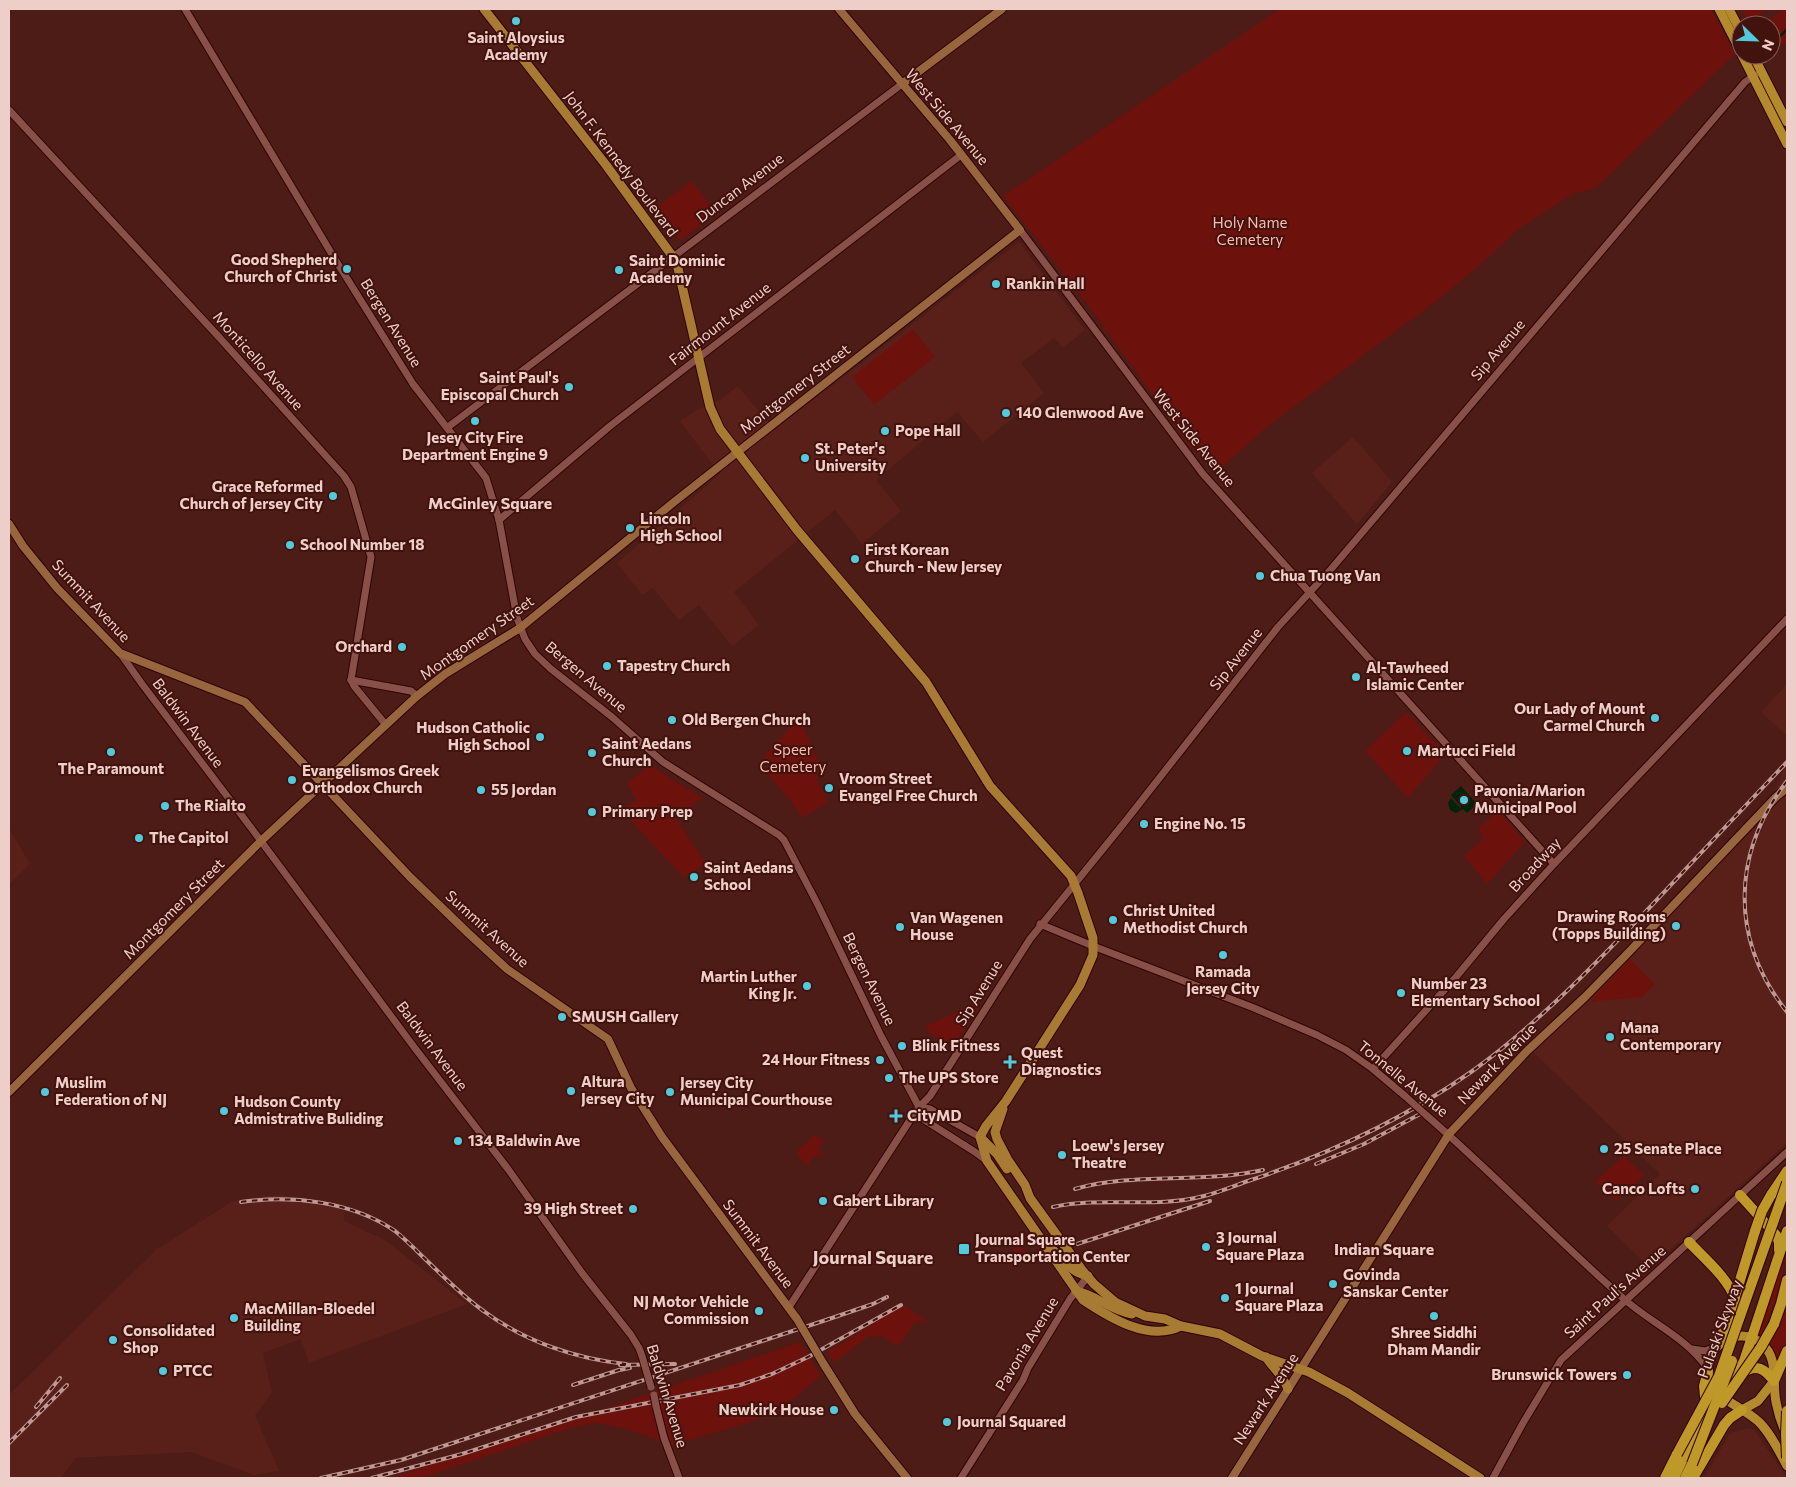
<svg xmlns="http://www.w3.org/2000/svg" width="1796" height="1487" font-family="Commissioner,sans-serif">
<rect width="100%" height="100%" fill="#4d1c17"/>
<g fill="#59201a">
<path d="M1019,242L1085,330L1063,348L1054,338L1021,363L1044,393L983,442L957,412L876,480L901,511L862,544L835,510L734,592L759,625L732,646L699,605L679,620L653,588L642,595L617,563L720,474L680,421L696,410L720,400L738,386L774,430Z"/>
<path d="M1353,437L1392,482L1357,524L1312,473Z"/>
<path d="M1787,684V736L1761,712Z"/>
<path d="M1787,759V1143L1650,1268L1607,1226L1660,1174L1533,1052L1649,935L1752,828L1761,832Z"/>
<path d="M9,828L30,864L9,884Z"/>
<path d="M280,1195L345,1205L344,1221L385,1240L467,1304L309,1363L301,1339L263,1353L272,1393L255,1415L279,1471L254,1475L191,1452L75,1458L61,1478H9V1395L157,1249L233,1201Z"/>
<path d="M1750,1428L1755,1431L1784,1474V1478H1704L1730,1433Z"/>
</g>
<g fill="#6d110c">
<path d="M1280,9H1711L1735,54L1597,187L1571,195L1518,229L1491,255L1442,297L1268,426L1215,473L1188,444L1087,304L1003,196Z"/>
<path d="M1741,9H1766L1750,23Z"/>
<path d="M1782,9H1787V43L1771,50V25H1765Z"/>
<path d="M691,181L717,213L680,241L656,208Z"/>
<path d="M913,329L935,357L874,405L852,377Z"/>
<path d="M1406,712L1445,754L1408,798L1365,751Z"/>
<path d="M799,718L820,765L814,768L818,777L817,780L828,802L802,818L791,801L765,771L772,763L764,756Z"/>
<path d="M650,765L702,798L676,818L706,864L683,877L622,811L636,799L627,783Z"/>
<path d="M1498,810L1525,842L1487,884L1464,856L1484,838L1478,829Z"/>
<path d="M1630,959L1655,984L1642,997L1597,1001L1594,1003L1591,1000Z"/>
<path d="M978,1002L980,1005L953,1047L928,1032L926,1026Z"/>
<path d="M815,1135L824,1141L819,1150L825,1154C818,1156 812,1154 810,1163L805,1165L796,1152Z"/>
<path d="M1624,1156L1644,1175L1616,1201L1595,1181Z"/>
<path d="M1017,1244L1021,1247L1020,1249L1022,1250L1023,1248L1027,1251L1016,1268L1006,1262Z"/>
<path d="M1787,1249L1778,1294L1761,1337L1756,1335Z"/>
<path d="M1787,1294V1341L1779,1361L1769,1345L1780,1317Z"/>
<path d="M903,1305L927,1321L925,1323L919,1321L915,1323L898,1346L880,1335L876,1338L873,1336L868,1337L834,1363L827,1352Z"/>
<path d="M800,1342L821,1376L778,1411L741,1425L673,1445L624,1428L595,1423L570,1428L421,1478H389L587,1415Z"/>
</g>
<path fill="#002409" d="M1461,786L1477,804L1467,813L1463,809L1456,813L1450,810L1448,803L1451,798L1460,808L1461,807L1451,795Z"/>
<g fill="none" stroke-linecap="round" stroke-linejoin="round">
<path stroke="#002409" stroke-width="2" d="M1771,46L1787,29"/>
<g stroke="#310302" stroke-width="9">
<g id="tertiary">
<path d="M185,9L333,256L413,384L486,478L499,520L517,618L525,639L535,654L551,669L612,717L663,762L779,835L784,840L818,905L881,1036L919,1107L923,1119L975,1152L987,1161"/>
<path d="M9,110L218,336L344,476L351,487L371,557L351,680"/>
<path d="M1020,230L1203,474L1554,864"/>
<path d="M448,427L902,84"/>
<path d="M499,520L610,426L961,155"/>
<path d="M120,653L142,684L255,833L414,1047L508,1169L582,1273L631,1335L639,1348L642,1356"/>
<path d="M351,680L411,691L417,696"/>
<path d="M351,680L354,686L386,725"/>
<path d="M1040,924L1093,946L1254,1008L1317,1035L1346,1050L1373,1069L1405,1096"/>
<path d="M1373,1069L1456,977L1504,919L1554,864L1787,619"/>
<path d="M919,1107L930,1109L980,1137"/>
<path d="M1426,1115C1494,1174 1556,1239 1624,1299C1651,1323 1687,1338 1708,1369"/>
<path d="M789,1307L912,1117L919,1107L930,1096L1030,939L1124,823L1278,627L1332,568L1745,82L1755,75"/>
<path d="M1692,1349L1705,1351L1716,1347"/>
<path d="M656,1406L664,1438L679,1478"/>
<path d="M961,1478L1023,1380L1028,1368L1070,1299L1088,1276"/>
<path d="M1493,1478L1523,1423L1561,1360L1787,1152"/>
</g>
</g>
<g stroke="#310302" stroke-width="10">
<g id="secondary">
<path d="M902,84L1002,9"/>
<path d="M9,524L23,546L57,588L120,653L245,702L410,877L468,933L507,969L608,1039L631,1088L662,1137L797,1319"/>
<path d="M9,1092L261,841L417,696L445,674L520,628L674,502L1020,230L950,140L839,9"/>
<path d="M823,1363L855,1414L907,1478"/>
<path d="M1232,1478L1449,1134L1527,1051L1585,997L1628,953L1776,797L1787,788"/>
</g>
</g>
<g stroke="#310302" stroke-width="11">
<g id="primary">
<path d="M484,9L606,165L673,257L677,264L710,407L720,429L797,530L926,682L990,786L1071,876L1078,893L1093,938V955L1080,985L1006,1101L986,1126L980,1137L987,1161L1083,1300C1110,1318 1149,1342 1181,1326"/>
<path d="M1003,1109L995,1132L997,1139L1008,1160L1025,1185L1030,1198L1082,1270L1094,1284L1115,1302L1145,1316L1165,1319L1181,1326L1220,1334L1262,1356L1309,1372L1348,1393L1480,1478"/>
<path d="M982,1139L997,1154L1007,1169"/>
<path d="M1050,1248C1067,1259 1067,1271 1088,1276"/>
<path d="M1076,1291C1097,1296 1110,1310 1132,1314"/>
<path d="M1266,1357C1273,1368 1284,1377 1288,1389"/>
</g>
</g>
<g stroke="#310302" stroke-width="11">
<g id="trunk">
<path d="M1719,9L1741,52"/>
<path d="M1729,9L1741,32"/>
<path d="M1742,55L1787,144"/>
<path d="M1753,55L1787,122"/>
<path d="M1709,1378C1702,1347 1737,1323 1762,1344C1779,1358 1772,1383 1776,1402C1778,1412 1781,1422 1785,1431"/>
<path d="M1720,1395C1732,1405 1747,1411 1759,1422C1771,1434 1779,1451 1787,1466"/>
<path d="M1742,1410L1758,1401L1774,1381"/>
</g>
</g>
<g stroke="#310302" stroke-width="12">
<g id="motorway">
<path d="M1740,1195L1776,1235L1779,1242V1250"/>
<path d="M1771,1195L1787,1171"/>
<path d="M1689,1242C1703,1257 1729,1279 1735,1299"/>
<path d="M1774,1324L1781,1304L1787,1280"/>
<path d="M1716,1347L1726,1326L1755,1231"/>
<path d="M1743,1373C1756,1363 1765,1369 1774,1381L1787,1351"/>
<path d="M1735,1378L1744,1361L1787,1231"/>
<path d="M1706,1407L1704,1386L1708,1371"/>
<path d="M1665,1478L1677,1454"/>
<path d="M1674,1478L1709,1403"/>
<path d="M1685,1478L1692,1464"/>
<path d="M1693,1478L1724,1425L1730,1418L1742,1410"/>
</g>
</g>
<use href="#tertiary" stroke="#875048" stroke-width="7"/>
<use href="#secondary" stroke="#98663e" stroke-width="8"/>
<use href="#primary" stroke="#a87b35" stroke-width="9"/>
<use href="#trunk" stroke="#b38a2e" stroke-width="9"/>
<use href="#motorway" stroke="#be9828" stroke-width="10"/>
<g stroke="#be9893" stroke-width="4">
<g id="rail">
<path d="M1787,781C1731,854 1730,940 1787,1012"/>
<path d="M1316,1164L1364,1144L1422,1113"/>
<path d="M1075,1189C1134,1172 1200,1184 1263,1170"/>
<path d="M241,1202C292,1195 351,1201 395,1231C405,1239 414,1248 423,1257C443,1276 462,1296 485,1312C526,1342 577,1359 626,1364"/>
<path d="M1053,1207C1103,1196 1155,1209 1204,1196C1220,1192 1236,1185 1251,1180C1329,1154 1404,1119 1471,1072C1538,1024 1595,964 1652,905C1697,857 1742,809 1787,762"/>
<path d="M1077,1244L1210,1201"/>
<path d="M620,1365L675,1364"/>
<path d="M573,1385L619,1370L630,1368"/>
<path d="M36,1407L60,1378"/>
<path d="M9,1443L67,1385"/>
<path d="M321,1478L401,1460L829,1319L873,1304L887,1297"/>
<path d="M372,1478L462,1454L576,1417L740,1385L772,1374L808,1357L901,1305"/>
</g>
</g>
<use href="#rail" stroke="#42120d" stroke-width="2" stroke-dasharray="5.5" stroke-linecap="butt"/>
<g stroke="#310302" stroke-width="9" stroke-linecap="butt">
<g id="tertiary-bridge">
<path d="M1405,1096L1426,1115"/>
<path d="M642,1356L651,1387"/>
<path d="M654,1395L656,1406"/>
</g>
</g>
<g stroke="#310302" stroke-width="10" stroke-linecap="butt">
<path id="secondary-bridge" d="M797,1319L823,1363"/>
</g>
<g stroke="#310302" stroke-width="12" stroke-linecap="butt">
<g id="motorway-bridge">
<path d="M1755,1231L1762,1211L1771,1195"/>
<path d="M1722,1403L1761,1347L1774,1324"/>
<path d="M1787,1411L1786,1434L1787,1458"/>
<path d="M1677,1454L1719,1376L1787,1183"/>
<path d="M1692,1464L1732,1361"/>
</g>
</g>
<use href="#tertiary-bridge" stroke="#875048" stroke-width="7"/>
<use href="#secondary-bridge" stroke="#98663e" stroke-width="8"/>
<use href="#motorway-bridge" stroke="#be9828" stroke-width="10"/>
</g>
<g fill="#53cadc" stroke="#42120d" stroke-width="2">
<circle cx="516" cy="21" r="5"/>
<circle cx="347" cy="269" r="5"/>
<circle cx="619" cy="270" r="5"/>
<circle cx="996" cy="284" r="5"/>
<circle cx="569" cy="387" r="5"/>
<circle cx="1006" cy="413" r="5"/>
<circle cx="475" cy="421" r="5"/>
<circle cx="885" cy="431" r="5"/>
<circle cx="805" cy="458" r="5"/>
<circle cx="333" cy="496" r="5"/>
<circle cx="630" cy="528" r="5"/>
<circle cx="290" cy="545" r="5"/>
<circle cx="855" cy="559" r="5"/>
<circle cx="1260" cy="576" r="5"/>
<circle cx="402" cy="647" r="5"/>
<circle cx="607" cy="666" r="5"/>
<circle cx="1356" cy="677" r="5"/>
<circle cx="1655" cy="718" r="5"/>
<circle cx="672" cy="720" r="5"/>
<circle cx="540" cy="737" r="5"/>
<circle cx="1407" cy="751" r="5"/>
<circle cx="111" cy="752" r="5"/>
<circle cx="592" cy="753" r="5"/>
<circle cx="292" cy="780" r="5"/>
<circle cx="829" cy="788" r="5"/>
<circle cx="481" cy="790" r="5"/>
<circle cx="1464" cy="800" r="5"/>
<circle cx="165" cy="806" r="5"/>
<circle cx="592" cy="812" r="5"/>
<circle cx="1144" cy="824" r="5"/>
<circle cx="139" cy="838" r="5"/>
<circle cx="694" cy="877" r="5"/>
<circle cx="1113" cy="920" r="5"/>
<circle cx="1676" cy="926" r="5"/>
<circle cx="900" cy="927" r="5"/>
<circle cx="1223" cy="955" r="5"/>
<circle cx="807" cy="986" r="5"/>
<circle cx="1401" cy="993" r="5"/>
<circle cx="562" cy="1017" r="5"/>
<circle cx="1610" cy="1037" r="5"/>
<circle cx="902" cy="1046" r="5"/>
<circle cx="880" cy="1060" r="5"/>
<path d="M1007.5 1054.5h5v5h5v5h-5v5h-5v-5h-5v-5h5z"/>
<circle cx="889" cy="1078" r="5"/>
<circle cx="571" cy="1091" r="5"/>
<circle cx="45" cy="1092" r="5"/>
<circle cx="670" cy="1092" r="5"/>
<circle cx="224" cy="1111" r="5"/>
<path d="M893.5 1108.5h5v5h5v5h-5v5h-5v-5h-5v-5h5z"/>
<circle cx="458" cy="1141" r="5"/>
<circle cx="1604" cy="1149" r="5"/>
<circle cx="1062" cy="1155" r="5"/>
<circle cx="1695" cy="1189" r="5"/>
<circle cx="823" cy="1201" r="5"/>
<circle cx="633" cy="1209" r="5"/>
<circle cx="1206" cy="1247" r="5"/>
<rect x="958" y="1243" width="12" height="12" rx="2.5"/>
<circle cx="1333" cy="1284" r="5"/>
<circle cx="1225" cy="1298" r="5"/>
<circle cx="759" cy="1311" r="5"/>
<circle cx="1434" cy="1316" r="5"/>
<circle cx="234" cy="1318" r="5"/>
<circle cx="113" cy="1340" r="5"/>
<circle cx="163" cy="1371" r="5"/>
<circle cx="1627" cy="1375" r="5"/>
<circle cx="834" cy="1410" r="5"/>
<circle cx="947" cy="1422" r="5"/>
</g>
<g text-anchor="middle" stroke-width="4" stroke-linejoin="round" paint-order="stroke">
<g font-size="15" font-weight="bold" fill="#eecec8" stroke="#42120d" text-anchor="start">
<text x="516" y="43" text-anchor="middle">Saint Aloysius<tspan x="516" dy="17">Academy</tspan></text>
<text x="337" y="265" text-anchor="end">Good Shepherd<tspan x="337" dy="17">Church of Christ</tspan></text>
<text x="629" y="266">Saint Dominic<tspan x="629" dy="17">Academy</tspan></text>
<text x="1006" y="289">Rankin Hall</text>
<text x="559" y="383" text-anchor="end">Saint Paul's<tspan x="559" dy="17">Episcopal Church</tspan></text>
<text x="1016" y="418">140 Glenwood Ave</text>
<text x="895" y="436">Pope Hall</text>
<text x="475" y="443" text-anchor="middle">Jesey City Fire<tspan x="475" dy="17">Department Engine 9</tspan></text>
<text x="815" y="454">St. Peter's<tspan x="815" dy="17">University</tspan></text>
<text x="323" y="492" text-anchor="end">Grace Reformed<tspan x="323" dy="17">Church of Jersey City</tspan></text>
<text x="640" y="524">Lincoln<tspan x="640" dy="17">High School</tspan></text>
<text x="300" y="550">School Number 18</text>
<text x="865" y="555">First Korean<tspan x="865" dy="17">Church - New Jersey</tspan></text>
<text x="1270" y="581">Chua Tuong Van</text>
<text x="392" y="652" text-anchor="end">Orchard</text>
<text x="617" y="671">Tapestry Church</text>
<text x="1366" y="673">Al-Tawheed<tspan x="1366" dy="17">Islamic Center</tspan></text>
<text x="1645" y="714" text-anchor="end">Our Lady of Mount<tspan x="1645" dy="17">Carmel Church</tspan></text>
<text x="682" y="725">Old Bergen Church</text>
<text x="530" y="733" text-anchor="end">Hudson Catholic<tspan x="530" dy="17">High School</tspan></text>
<text x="602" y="749">Saint Aedans<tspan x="602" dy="17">Church</tspan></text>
<text x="1417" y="756">Martucci Field</text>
<text x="111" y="774" text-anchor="middle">The Paramount</text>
<text x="302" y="776">Evangelismos Greek<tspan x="302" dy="17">Orthodox Church</tspan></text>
<text x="839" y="784">Vroom Street<tspan x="839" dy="17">Evangel Free Church</tspan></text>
<text x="491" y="795">55 Jordan</text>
<text x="1474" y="796">Pavonia/Marion<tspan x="1474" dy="17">Municipal Pool</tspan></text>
<text x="175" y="811">The Rialto</text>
<text x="602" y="817">Primary Prep</text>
<text x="1154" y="829">Engine No. 15</text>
<text x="149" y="843">The Capitol</text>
<text x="704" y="873">Saint Aedans<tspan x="704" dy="17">School</tspan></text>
<text x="1123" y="916">Christ United<tspan x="1123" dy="17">Methodist Church</tspan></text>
<text x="1666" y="922" text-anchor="end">Drawing Rooms<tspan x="1666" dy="17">(Topps Building)</tspan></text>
<text x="910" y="923">Van Wagenen<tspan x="910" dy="17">House</tspan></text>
<text x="1223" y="977" text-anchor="middle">Ramada<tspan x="1223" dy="17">Jersey City</tspan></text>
<text x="797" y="982" text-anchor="end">Martin Luther<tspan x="797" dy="17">King Jr.</tspan></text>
<text x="1411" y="989">Number 23<tspan x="1411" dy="17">Elementary School</tspan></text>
<text x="572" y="1022">SMUSH Gallery</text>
<text x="1620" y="1033">Mana<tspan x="1620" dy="17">Contemporary</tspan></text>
<text x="912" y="1051">Blink Fitness</text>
<text x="1021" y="1058">Quest<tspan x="1021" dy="17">Diagnostics</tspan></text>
<text x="870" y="1065" text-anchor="end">24 Hour Fitness</text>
<text x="899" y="1083">The UPS Store</text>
<text x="581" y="1087">Altura<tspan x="581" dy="17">Jersey City</tspan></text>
<text x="55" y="1088">Muslim<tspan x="55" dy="17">Federation of NJ</tspan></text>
<text x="680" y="1088">Jersey City<tspan x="680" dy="17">Municipal Courthouse</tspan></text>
<text x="234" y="1107">Hudson County<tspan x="234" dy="17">Admistrative Buliding</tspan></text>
<text x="907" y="1121">CityMD</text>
<text x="468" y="1146">134 Baldwin Ave</text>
<text x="1072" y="1151">Loew's Jersey<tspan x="1072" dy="17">Theatre</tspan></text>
<text x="1614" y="1154">25 Senate Place</text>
<text x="1685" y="1194" text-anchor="end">Canco Lofts</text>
<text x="833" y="1206">Gabert Library</text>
<text x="623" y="1214" text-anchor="end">39 High Street</text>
<text x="1216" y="1243">3 Journal<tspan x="1216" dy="17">Square Plaza</tspan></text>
<text x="975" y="1245">Journal Square<tspan x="975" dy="17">Transportation Center</tspan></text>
<text x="1343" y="1280">Govinda<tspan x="1343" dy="17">Sanskar Center</tspan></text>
<text x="1235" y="1294">1 Journal<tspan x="1235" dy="17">Square Plaza</tspan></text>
<text x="749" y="1307" text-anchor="end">NJ Motor Vehicle<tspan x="749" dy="17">Commission</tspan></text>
<text x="244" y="1314">MacMillan-Bloedel<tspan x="244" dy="17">Building</tspan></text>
<text x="123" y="1336">Consolidated<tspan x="123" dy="17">Shop</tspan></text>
<text x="1434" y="1338" text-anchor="middle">Shree Siddhi<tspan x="1434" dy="17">Dham Mandir</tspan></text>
<text x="173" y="1376">PTCC</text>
<text x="1617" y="1380" text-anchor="end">Brunswick Towers</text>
<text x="824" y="1415" text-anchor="end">Newkirk House</text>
<text x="957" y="1427">Journal Squared</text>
</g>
<g font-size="15" fill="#eecec8" stroke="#42120d">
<text transform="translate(947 117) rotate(50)" y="5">West Side Avenue</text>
<text transform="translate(621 164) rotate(53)" y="5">John F. Kennedy Boulevard</text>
<text transform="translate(740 188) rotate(-37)" y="5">Duncan Avenue</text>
<text transform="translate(391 323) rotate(58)" y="5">Bergen Avenue</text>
<text transform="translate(720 324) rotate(-38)" y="5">Fairmount Avenue</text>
<text transform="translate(1498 350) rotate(-50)" y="5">Sip Avenue</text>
<text transform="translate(258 361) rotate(48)" y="5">Monticello Avenue</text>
<text transform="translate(795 389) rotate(-38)" y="5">Montgomery Street</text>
<text transform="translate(1194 438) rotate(51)" y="5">West Side Avenue</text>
<text transform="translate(91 601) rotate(47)" y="5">Summit Avenue</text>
<text transform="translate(477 638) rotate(-35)" y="5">Montgomery Street</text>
<text transform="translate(1236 659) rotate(-52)" y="5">Sip Avenue</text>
<text transform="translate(586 677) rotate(40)" y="5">Bergen Avenue</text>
<text transform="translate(188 723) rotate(53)" y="5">Baldwin Avenue</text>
<text transform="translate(1535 865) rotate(-47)" y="5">Broadway</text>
<text transform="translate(174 909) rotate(-45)" y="5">Montgomery Street</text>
<text transform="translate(487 929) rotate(42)" y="5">Summit Avenue</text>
<text transform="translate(869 979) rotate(64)" y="5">Bergen Avenue</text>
<text transform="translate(979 993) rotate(-58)" y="5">Sip Avenue</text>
<text transform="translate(432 1046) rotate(53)" y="5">Baldwin Avenue</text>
<text transform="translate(1497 1064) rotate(-46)" y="5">Newark Avenue</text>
<text transform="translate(1403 1079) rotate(39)" y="5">Tonnelle Avenue</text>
<text transform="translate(758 1244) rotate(53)" y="5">Summit Avenue</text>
<text transform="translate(1615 1292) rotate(-42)" y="5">Saint Paul's Avenue</text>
<text transform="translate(1720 1329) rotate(-70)" y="5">Pulaski Skyway</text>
<text transform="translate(1027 1344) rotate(-59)" y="5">Pavonia Avenue</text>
<text transform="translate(667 1396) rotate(73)" y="5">Baldwin Avenue</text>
<text transform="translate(1266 1399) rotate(-57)" y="5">Newark Avenue</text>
</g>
<g font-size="15" fill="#fcbab0" stroke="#42120d">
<text x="1250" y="228">Holy Name<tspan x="1250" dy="17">Cemetery</tspan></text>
<text x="793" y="755">Speer<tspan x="793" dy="17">Cemetery</tspan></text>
</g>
<g font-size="16" font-weight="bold" fill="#eecec8" stroke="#42120d">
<text x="490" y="509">McGinley Square</text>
<text x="1384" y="1255">Indian Square</text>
</g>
<g font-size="18" font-weight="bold" fill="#eecec8" stroke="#42120d">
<text x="873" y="1264">Journal Square</text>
</g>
</g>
<rect width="1796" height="1487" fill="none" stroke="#eecec8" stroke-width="20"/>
<g transform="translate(1756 40) rotate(113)"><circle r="24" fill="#42120d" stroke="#875d58"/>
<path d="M0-4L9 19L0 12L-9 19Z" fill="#53cadc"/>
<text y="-8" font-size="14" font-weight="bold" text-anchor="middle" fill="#eecec8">N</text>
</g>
</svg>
